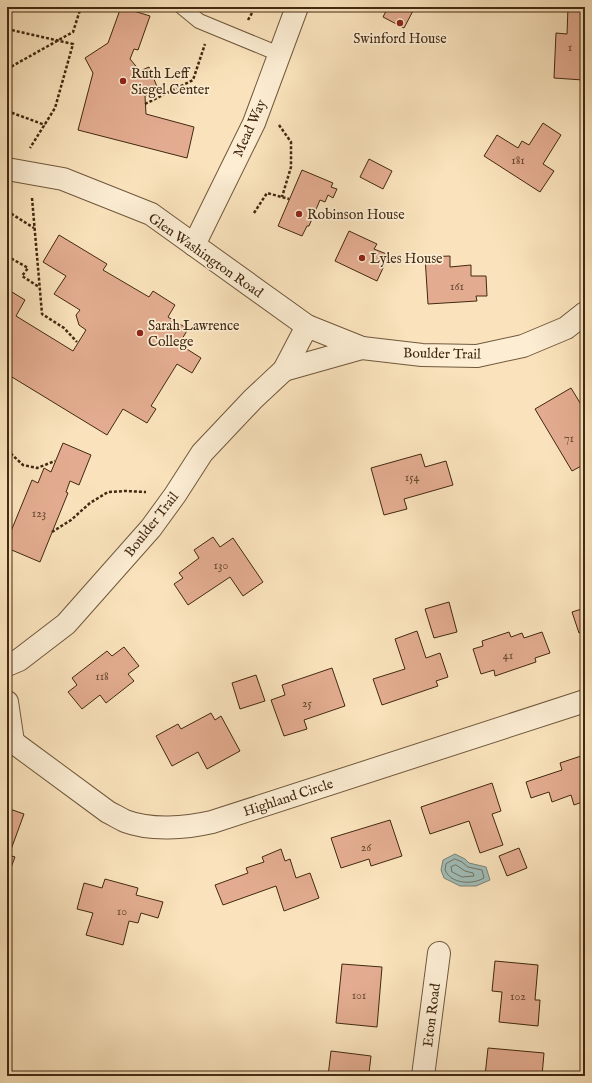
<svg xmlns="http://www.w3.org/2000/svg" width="592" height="1083" font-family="'IM FELL English',serif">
<rect width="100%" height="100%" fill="#fae3bc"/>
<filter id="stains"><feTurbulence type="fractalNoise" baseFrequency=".005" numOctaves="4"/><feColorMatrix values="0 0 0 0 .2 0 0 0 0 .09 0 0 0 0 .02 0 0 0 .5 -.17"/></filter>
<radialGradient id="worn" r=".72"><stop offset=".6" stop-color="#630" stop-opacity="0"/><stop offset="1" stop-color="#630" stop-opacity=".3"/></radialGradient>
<path fill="#a1bdb8" stroke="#7b8275" d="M455,854L465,859L469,863L486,867L490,880L476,886H460L444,878L441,870L443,860Z"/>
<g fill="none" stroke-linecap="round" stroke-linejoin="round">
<g stroke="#727364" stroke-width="1">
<path d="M455,859L462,862L468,867L482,870L484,878C472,885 451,884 445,870L446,864Z"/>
<path d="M456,865L465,871L473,873L474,876L462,877L452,872L451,867Z"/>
</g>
</g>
<g fill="#e3ac90" stroke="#422911">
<path d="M121,7L150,16L138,50L134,49L130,59L140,71L149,67L158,89L145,96L146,114L194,127L187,158L78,130L93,73L85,58L108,43Z"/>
<path d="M388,7H415L404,28L383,17Z"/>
<path d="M568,7H585V60H584L583,80L554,78L556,33L567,34Z"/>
<path d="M543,123L561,135L543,164L554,171L540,192L484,156L497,135L518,148L522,141L529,145Z"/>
<path d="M369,159L392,171L383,189L360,177Z"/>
<path d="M302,170L333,183L331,187L337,189L333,198L328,195L325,202L320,200L309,226H307L302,236L278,226Z"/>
<path d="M349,231L377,244L374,249L389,255L377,281L335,261Z"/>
<path d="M59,235L107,264L103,270L149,297L153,291L175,305L168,317L188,329L179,344L201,358L192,373L177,364L151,406L156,409L147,423L123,409L107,435L7,374V289L25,300L16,316L73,351L86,330L79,325L76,315L80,310L54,294L66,276L43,262Z"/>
<path d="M450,256V267L471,265V276H486L487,296H476L477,301L428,304L425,257Z"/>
<path d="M571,388L585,411V464L572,471L535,409Z"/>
<path d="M63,443L91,455L79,485L70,481L66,492L68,493L40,562L7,548V541L32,480L38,483L44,468L51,472Z"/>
<path d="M421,454L425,467L446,461L453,485L404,499L407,509L384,515L371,468Z"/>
<path d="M213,537L220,547L233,538L263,582L243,596L230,577L188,605L174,584L183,578L179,573L199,558L194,550Z"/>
<path d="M449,602L457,632L434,638L425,609Z"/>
<path d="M585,608V631L579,633L572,612Z"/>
<path d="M417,631L426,658L440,653L448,677L436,681L438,686L382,705L373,679L405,669L395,639Z"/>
<path d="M509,632L511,637L522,633L524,638L542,632L550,653L535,658L536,662L495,676L494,670L481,674L473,649L483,646L482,641Z"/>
<path d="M124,647L139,666L128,674L134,681L106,703L100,695L82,709L68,692L77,685L72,678L107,651L112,656Z"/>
<path d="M332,668L345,706L304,720L307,729L284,736L271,700L285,695L282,685Z"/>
<path d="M256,675L265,701L240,709L232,683Z"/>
<path d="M211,713L215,720L221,716L240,751L207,769L198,752L172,766L156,736L178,724L181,729Z"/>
<path d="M584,755L585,758V801L574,805L571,795L552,802L549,792L531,798L526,782L562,770L560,763Z"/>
<path d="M492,783L501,811L492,814L503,845L480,853L469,821L430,834L421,807Z"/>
<path d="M7,808L24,814L9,855L15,857L7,878Z"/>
<path d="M390,820L402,856L371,866L369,859L341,868L331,838Z"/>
<path d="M519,848L527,868L507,876L499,856Z"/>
<path d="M281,849L285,861L290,859L296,878L310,873L319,898L284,911L276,886L223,905L215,885L248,873L246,868L264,862L262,857Z"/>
<path d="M105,879L138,888L136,895L163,902L158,918L141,913L138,923L129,921L123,945L86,935L93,913L77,909L84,883L102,888Z"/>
<path d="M495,961L538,965L535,1000H540L538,1026L499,1022L502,992L492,991Z"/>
<path d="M342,964L382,967L377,1027L336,1023Z"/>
<path d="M488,1048L544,1053L542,1076H485Z"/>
<path d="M331,1051L371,1056L369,1073L359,1072L358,1076H328Z"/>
</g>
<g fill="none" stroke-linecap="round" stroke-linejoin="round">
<g stroke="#70583c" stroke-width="16">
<path id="lane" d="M182,7L199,21L279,54"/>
</g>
<g stroke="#70583c" stroke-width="24">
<g id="street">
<path d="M7,169L63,179L151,214L307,326L362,348L422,355L477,356L523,346L566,328L585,313"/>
<path d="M194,245L254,123L297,7"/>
<path d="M284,370L362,348"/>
<path d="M7,665L19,660L66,624L151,528L175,495L202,453L253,399L284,370L307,326"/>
<path d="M7,702L13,742"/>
<path d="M7,743L13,742L108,812C114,815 119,818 125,821C151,831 186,828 212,822L585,701"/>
<path d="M423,1076L439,953"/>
</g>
</g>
<g stroke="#422911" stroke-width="2.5" stroke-dasharray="3 2" stroke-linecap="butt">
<path d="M248,20L252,13V7"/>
<path d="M7,29L73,44L55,108L30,148"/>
<path d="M7,69L73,32L81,7"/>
<path d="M145,104L193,80L205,44"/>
<path d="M7,111L45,125"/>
<path d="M279,125L291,142V167L282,197"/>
<path d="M32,198L42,314L64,328L77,342"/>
<path d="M7,211L34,228"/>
<path d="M254,213L267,193L289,199"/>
<path d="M7,256L28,268L22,276L39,287"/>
<path d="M7,450L23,465L37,468L55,461"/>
<path d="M52,532L71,520L90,503L108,492L126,491L146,492"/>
</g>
<use href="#lane" stroke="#fcedd3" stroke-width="14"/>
<use href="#street" stroke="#fcedd3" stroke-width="22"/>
</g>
<g fill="#8f2418" stroke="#fcedd3" stroke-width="1.5">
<circle cx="400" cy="23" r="4"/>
<circle cx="123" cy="81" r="4"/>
<circle cx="299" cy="214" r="4"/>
<circle cx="362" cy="258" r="4"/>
<circle cx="140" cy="333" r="4"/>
</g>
<g text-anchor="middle" stroke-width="3.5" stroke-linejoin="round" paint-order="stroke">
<g font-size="12" fill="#6a4a31">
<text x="570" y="51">1</text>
<text x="518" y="164">181</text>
<text x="457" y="290">161</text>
<text x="569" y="442">71</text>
<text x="412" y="481">154</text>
<text x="39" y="517">123</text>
<text x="221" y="569">130</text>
<text x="508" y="659">41</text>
<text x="102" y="680">118</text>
<text x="307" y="707">25</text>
<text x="366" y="851">26</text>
<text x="122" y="915">10</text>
<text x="359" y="999">101</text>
<text x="518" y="1000">102</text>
</g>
<g font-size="14" fill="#422911" stroke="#fcedd3" text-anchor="start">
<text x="400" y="43" text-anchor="middle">Swinford House</text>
<text x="131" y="78">Ruth Leff<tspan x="131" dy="16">Siegel Center</tspan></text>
<text x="307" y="219">Robinson House</text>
<text x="370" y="263">Lyles House</text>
<text x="148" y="330">Sarah Lawrence<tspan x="148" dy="16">College</tspan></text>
</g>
<g font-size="14" fill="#422911" stroke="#fcedd3">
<text transform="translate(249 128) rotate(-66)" y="5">Mead Way</text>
<text transform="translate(206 255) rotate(35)" y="5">Glen Washington Road</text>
<text transform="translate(442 353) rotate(1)" y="5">Boulder Trail</text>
<text transform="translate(151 524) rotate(-52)" y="5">Boulder Trail</text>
<text transform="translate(288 797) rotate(-18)" y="5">Highland Circle</text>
<text transform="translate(431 1015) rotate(-83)" y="5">Eton Road</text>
</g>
</g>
<rect width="592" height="1083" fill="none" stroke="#fae3bc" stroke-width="24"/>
<rect x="8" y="8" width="576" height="1067" fill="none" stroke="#422911" stroke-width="2"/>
<rect x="12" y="12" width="568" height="1059" fill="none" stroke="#422911"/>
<rect width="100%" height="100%" filter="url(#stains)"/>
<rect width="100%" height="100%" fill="url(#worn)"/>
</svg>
